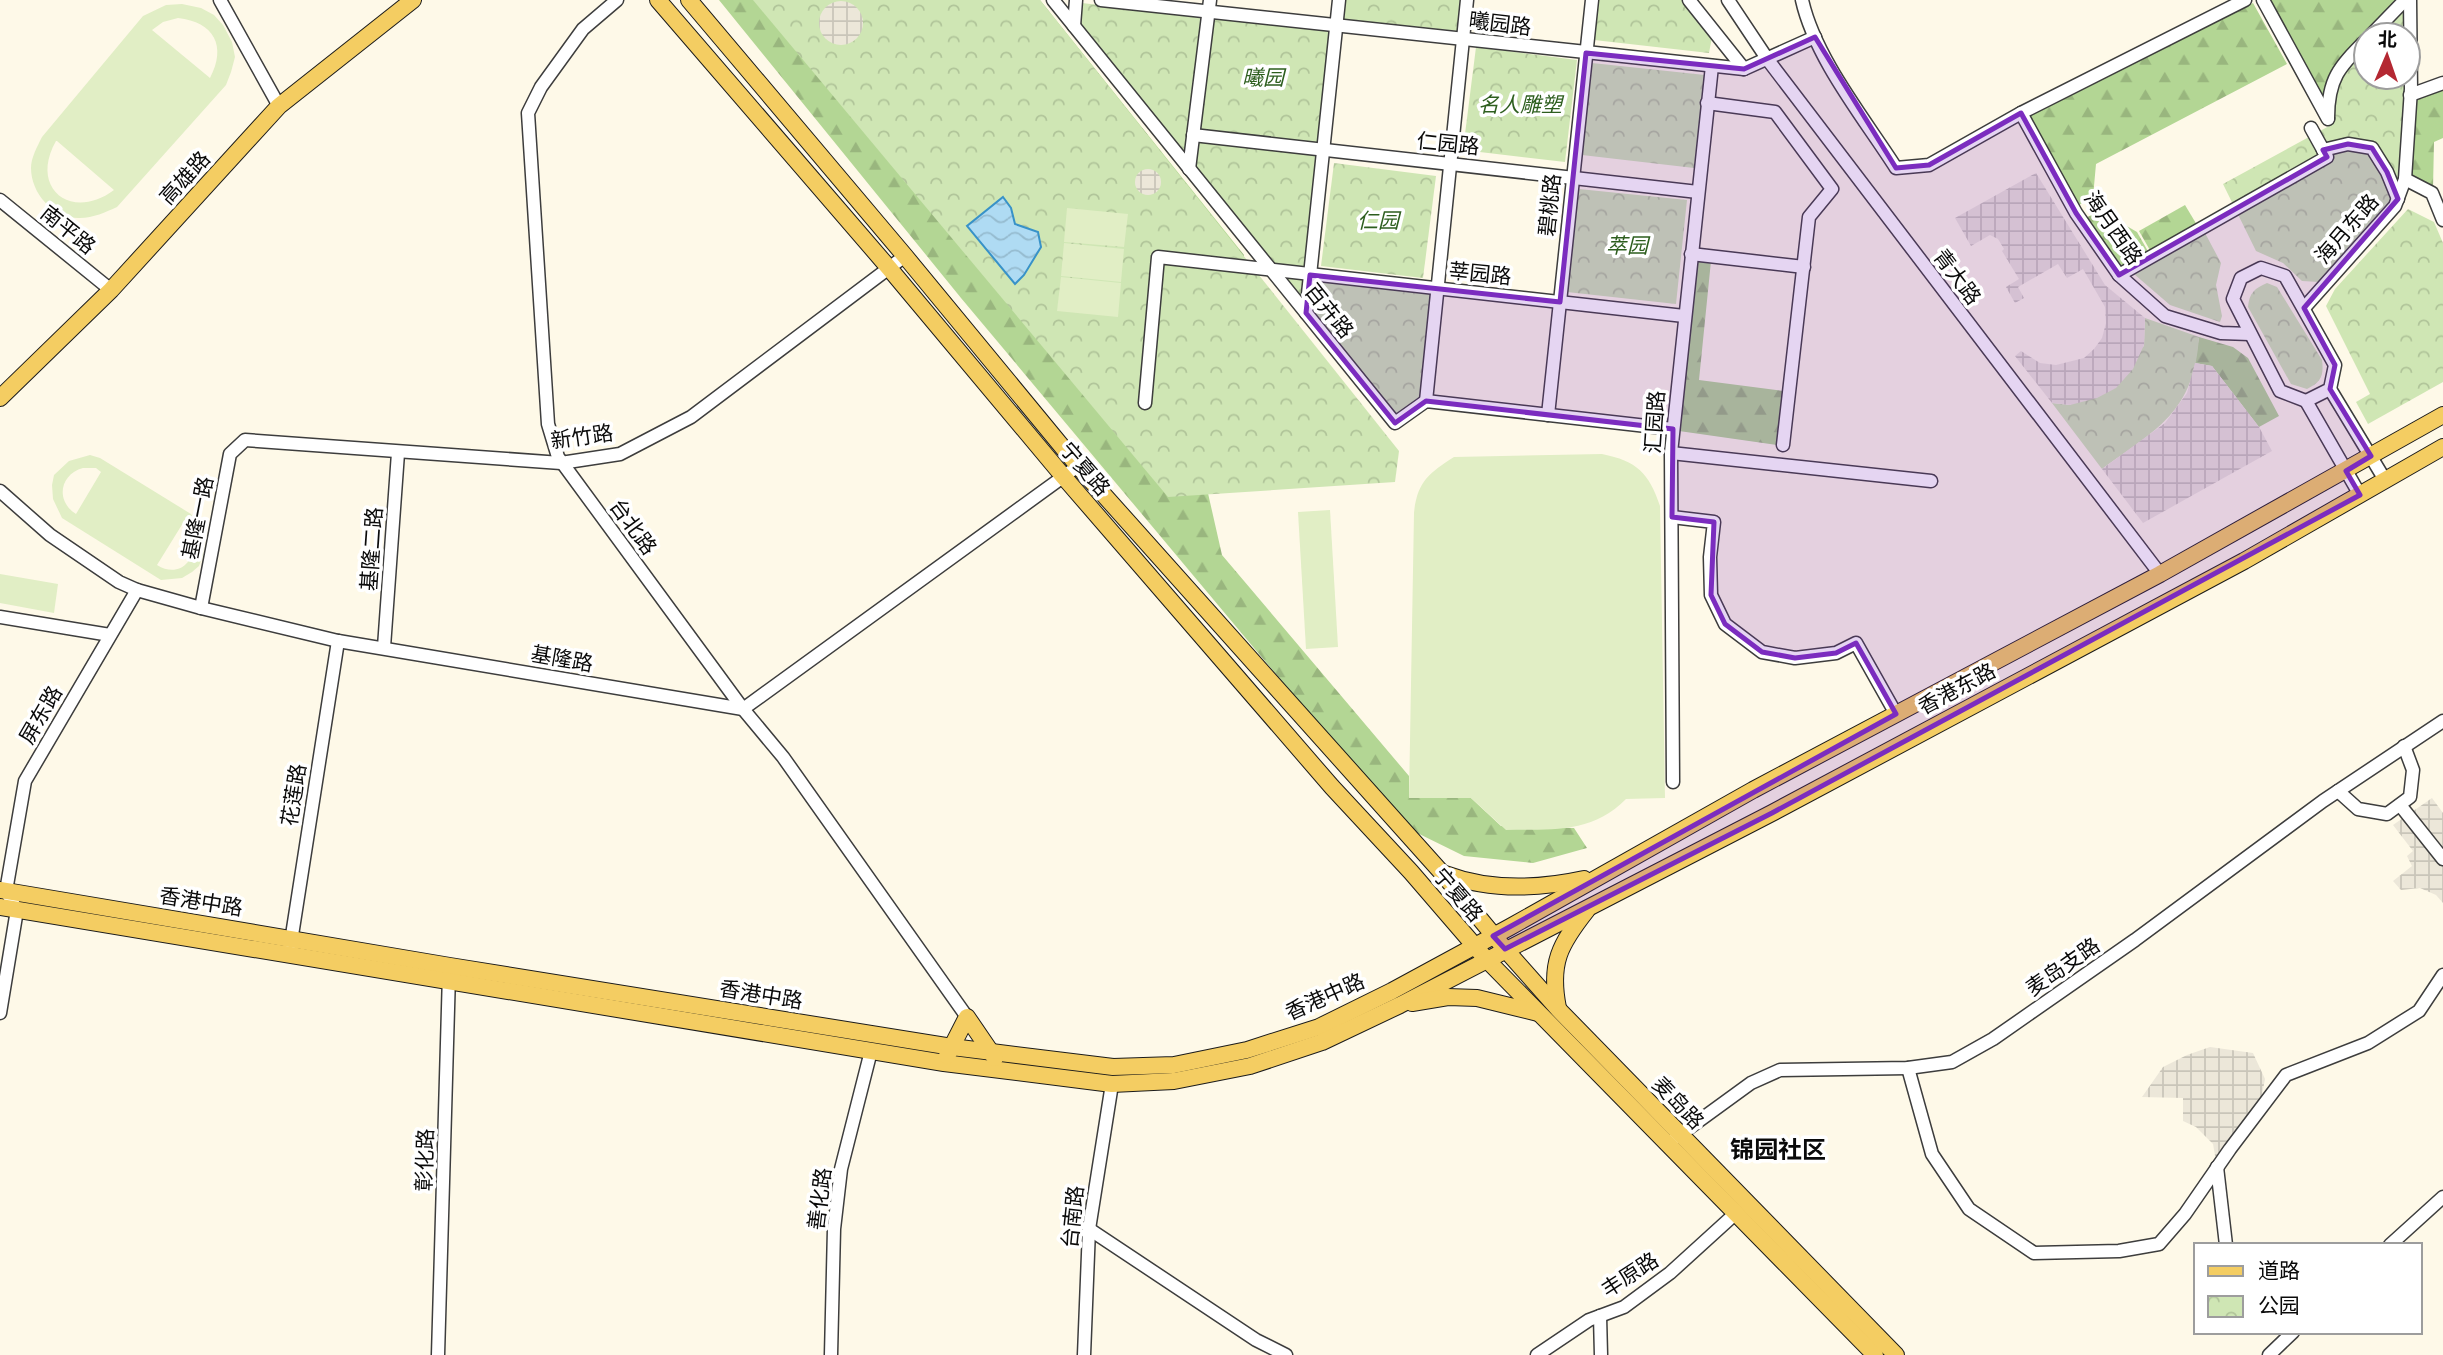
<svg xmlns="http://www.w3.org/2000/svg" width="2443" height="1355" font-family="Lora,'Noto Sans SC',serif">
<defs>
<pattern id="forest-firs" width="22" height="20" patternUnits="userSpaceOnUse" patternTransform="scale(1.75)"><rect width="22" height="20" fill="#b3d694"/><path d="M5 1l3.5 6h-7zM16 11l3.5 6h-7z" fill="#99b67e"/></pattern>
<pattern id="park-crowns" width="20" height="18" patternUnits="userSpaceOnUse" patternTransform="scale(1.75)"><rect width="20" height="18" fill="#cfe6b4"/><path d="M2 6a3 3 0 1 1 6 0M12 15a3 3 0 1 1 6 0" fill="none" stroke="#b0c499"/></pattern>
<pattern id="plaza-grid" width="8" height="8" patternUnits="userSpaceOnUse" patternTransform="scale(1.75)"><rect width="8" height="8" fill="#ece7d9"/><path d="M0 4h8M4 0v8" fill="none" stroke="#c9c5b9"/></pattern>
<pattern id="water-waves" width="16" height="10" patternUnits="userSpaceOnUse" patternTransform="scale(1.75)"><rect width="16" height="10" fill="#afdbf3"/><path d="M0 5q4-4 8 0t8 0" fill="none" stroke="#95bbcf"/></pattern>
</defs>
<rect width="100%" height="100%" fill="#fef9e8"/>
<g fill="url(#forest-firs)">
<path d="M719,0H1040L1244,255L1193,427L1222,555L1409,776V798H1471L1501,826L1574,828L1587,848L1533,863L1464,856L1403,826L961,298Z"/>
<path d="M2270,0H2398L2339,62L2322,96Z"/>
<path d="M2253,3L2287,64L2096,164L2093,197L2079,205L2027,116Z"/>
<path d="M2443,87V138L2434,142L2433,188L2410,178L2415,97Z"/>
<path d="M2185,205L2197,225L2151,252L2139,231Z"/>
<path d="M2101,211L2137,232L2149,253L2120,269L2085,218Z"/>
<path d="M1696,260L1711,261L1699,380L1783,391L1777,445L1679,431Z"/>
<path d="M2199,337L2233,347L2248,358L2279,416L2259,427L2212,366L2195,363Z"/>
</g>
<g fill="url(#park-crowns)">
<path d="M753,0H1040L1399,451L1395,482L1168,497Z"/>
<path d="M1345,0H1462L1458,31L1343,19Z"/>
<path d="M1598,0H1682L1712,37L1709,53L1594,40Z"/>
<path d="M1082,3L1201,17L1184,153L1080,24Z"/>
<path d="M2404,9V35H2377Z"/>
<path d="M1212,16L1332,29L1302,298L1195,166Z"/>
<path d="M2366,46V77H2405L2399,178L2392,200L2319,282L2302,281L2283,263L2256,251L2223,184L2331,125C2331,85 2337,74 2366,46Z"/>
<path d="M1476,47L1577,60L1565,162L1463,150Z"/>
<path d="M1592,63L1705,75L1694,168L1582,155Z"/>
<path d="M1334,163L1436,176L1423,278L1321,266Z"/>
<path d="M1579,189L1687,200L1676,304L1567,292Z"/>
<path d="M2408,209L2434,222L2443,243V382L2368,424L2356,402L2370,394L2326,306L2335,289Z"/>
<path d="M2205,233L2221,263L2216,285L2222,316L2220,322L2170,305L2134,274Z"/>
<path d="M1315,279L1434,292L1422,399L1395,420L1311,311Z"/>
<path d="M2267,283L2277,287L2322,360C2324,376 2321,382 2307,389L2291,384L2248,307C2249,293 2255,288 2267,283Z"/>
<path d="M2145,318L2199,337C2194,412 2157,429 2102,469L2052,403L2070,405L2144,346Z"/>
</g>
<g fill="#e1eec5" fill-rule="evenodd">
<path d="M182,4L201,8L214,15L223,25L232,42L235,57L231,72L226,85L117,207C106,212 93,218 80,218C54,219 31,194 31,168C31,158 37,147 42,137L143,16L166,5ZM178,18C214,22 227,46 210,78L152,30L163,22ZM56,141H57L114,190C71,222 29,188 56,141Z"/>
<path d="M1067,208L1128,214L1124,247L1064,242Z"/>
<path d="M1064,243L1124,249L1121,282L1061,276Z"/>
<path d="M1061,277L1121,283L1118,317L1057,311Z"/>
<path d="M1602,454C1637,461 1649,473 1660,506L1665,798L1626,799C1592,834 1551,829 1506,830L1471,798H1409L1414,513C1417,482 1429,473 1454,457Z"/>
<path d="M90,455L100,458L191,514L203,533L204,541L203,555L199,566L192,572L182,578L161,580L62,518L53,499L52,485L54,475L69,461ZM83,468H96L101,472L76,514C55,501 60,474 83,468ZM183,523C207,547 185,583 157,565Z"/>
<path d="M1330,510L1338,647L1306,649L1298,512Z"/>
<path d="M0,574L58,584L54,613L0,603Z"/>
</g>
<g fill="url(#plaza-grid)">
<circle cx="841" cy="23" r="22"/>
<circle cx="1148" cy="182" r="13"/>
<path d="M2036,173L2105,285L2145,318L2144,345L2133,369L2116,388L2097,398L2070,405L2052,403L2015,356L2021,351L2040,363L2056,365L2084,358L2094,349L2102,338L2106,323L2105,307L2083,269L2067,278L2058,264L2018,287L2024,298L2015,303L2006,287L2019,279L2002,251L2004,249L1998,239L1990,235L1971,246L1955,218Z"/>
<path d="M2195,363L2212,366L2259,427L2272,451L2143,523L2102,469L2165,423L2187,393Z"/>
<path d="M2432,798L2443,813V903L2436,895L2420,888L2401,890L2393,881L2412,866L2407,856L2413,851L2393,825Z"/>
<path d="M2210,1047L2253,1053L2265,1079L2261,1100L2217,1167L2213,1144L2196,1127L2183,1121V1098L2142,1097L2163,1067L2187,1055Z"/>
</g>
<path fill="url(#water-waves)" stroke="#3892c8" stroke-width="2" d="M1003,197L1011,208L1015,224L1038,232L1041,247L1024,275L1015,284L967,226Z"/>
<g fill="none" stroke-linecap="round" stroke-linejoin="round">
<g stroke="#3d3d3d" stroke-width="15">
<g id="minor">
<path d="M220,0L279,106"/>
<path d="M617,0L583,29L541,87L528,113L548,424L558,457L743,709L783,757L967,1017"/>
<path d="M1053,0L1395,423L1426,401L1673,429"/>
<path d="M1101,0L1744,69L1815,37"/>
<path d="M1689,0L1744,69"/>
<path d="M1728,0L1768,60L2160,574"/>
<path d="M1802,0C1815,58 1864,118 1896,168L1929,165L2021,113L2245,0"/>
<path d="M2263,0L2328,119"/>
<path d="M1074,26L1076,0"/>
<path d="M2371,35L2405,0"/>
<path d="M2410,95L2443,83"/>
<path d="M1707,103L1775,112L1832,189L1809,217L1783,445"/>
<path d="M2021,113L2076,213L2119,275L2165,316L2221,333L2250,334"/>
<path d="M2328,118C2328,79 2339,67 2366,40"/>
<path d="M1193,135L1698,192"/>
<path d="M2323,150L2348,144L2372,148L2387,172L2398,199"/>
<path d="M1189,169L1210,0"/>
<path d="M2405,179L2432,193L2443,220"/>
<path d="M0,200L111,290"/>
<path d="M1691,254L1804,267"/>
<path d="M2261,268L2285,276L2335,365L2330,389L2306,401L2280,391L2233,299L2241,278Z"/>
<path d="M2119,275L2327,157L2311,128"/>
<path d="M2304,308L2395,206L2405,179L2411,89L2410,0"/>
<path d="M1306,313L1339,0"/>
<path d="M2330,389L2385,480"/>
<path d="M1426,401L1467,0"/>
<path d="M2306,401L2360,495"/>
<path d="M1145,403L1158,257L1684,316"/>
<path d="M1548,415L1592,0"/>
<path d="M1671,453L1931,481"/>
<path d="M0,491L50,535L119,582L137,590L201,608L338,641L743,709L1078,466"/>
<path d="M1672,517L1714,522L1710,557L1711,595L1725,624L1762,652L1795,658L1836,653L1856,643L1896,714"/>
<path d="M201,608L230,454L245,440L561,463L620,454L691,417L905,256"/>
<path d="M0,617L110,635"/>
<path d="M384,647L398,453"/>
<path d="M1673,782L1671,453L1712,66"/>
<path d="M2338,791L2358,809L2387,814L2410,797L2413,770L2404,746"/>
<path d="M2400,805L2443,859"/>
<path d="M290,948L338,641"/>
<path d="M0,1013L17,910L6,891L25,781L137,590"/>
<path d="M1908,1068L1932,1154L1969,1209L2034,1253L2119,1251L2159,1244L2185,1214L2230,1149L2286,1075L2368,1043L2419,1011L2443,975"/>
<path d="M1674,1139L1751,1083L1780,1070L1908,1068L1952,1062L1993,1039L2135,940L2323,801L2443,721"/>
<path d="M2217,1167L2226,1245"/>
<path d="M1089,1229L1256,1340L1286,1355"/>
<path d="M2390,1245L2443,1197"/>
<path d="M1600,1316L1601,1355"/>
<path d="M438,1355L449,974"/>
<path d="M831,1355L834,1229L841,1169L871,1051"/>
<path d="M1084,1355L1089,1229L1112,1084"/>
<path d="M1537,1355L1589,1320L1624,1307L1670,1273L1736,1213"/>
<path d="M2269,1355L2293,1332"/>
</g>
</g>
<g stroke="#1b1b1b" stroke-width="18">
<g id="major">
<path d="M658,0L889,268L1063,476L1332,787L1411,872L1486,959L1875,1355"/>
<path d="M689,0L905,256L1078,466L1442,873L1505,949L1559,1010L1896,1355"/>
<path d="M0,398L111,290L279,106L413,0"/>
<path d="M1445,874C1490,891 1538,889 1584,879"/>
<path d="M0,890L450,966L952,1047L1113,1067L1174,1065L1247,1050L1319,1027L1392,991L1510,927L1753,790L2160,574L2443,415"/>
<path d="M0,907L944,1063L1112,1084L1174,1081L1250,1066L1322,1042L1400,1005L1772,813L2244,561L2443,447"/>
<path d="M1412,1003L1448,997L1477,998L1538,1013"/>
<path d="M1558,1008C1549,963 1560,944 1587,910"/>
<path d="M947,1056L967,1017L995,1058"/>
</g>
</g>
<use href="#minor" stroke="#fff" stroke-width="12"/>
<use href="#major" stroke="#f4cd62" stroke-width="16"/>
</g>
<path fill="#7b2cbf" fill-opacity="0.2" stroke="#7b2cbf" stroke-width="5" stroke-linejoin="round" d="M1815,37L1896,168L1929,165L2021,113L2076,213L2119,275L2327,157L2323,150L2348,144L2372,148L2387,172L2398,199L2304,308L2335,365L2330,389L2371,456L2346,471L2360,495L1772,813L1505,949L1493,936L1896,714L1856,643L1836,653L1795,658L1762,652L1725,624L1711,595L1714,522L1672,517L1673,429L1426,401L1395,423L1306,313L1310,275L1560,302L1586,53L1744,69Z"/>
<g text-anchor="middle" stroke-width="7" stroke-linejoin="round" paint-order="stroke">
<g font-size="21" fill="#0a0a0a" stroke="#fff">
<text transform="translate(1500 24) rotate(7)" y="7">曦园路</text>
<text transform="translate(1448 144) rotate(6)" y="7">仁园路</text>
<text transform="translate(185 178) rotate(-48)" y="7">高雄路</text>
<text transform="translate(1550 205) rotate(-84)" y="7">碧桃路</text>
<text transform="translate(2113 228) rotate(55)" y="7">海月西路</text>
<text transform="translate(2347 229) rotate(-49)" y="7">海月东路</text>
<text transform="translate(68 230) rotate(39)" y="7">南平路</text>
<text transform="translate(1480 274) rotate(6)" y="7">莘园路</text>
<text transform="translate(1957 277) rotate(53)" y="7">青大路</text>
<text transform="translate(1329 311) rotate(51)" y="7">百卉路</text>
<text transform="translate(1655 422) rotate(-86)" y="7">汇园路</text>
<text transform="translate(582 437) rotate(-8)" y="7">新竹路</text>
<text transform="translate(1085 469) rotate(49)" y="7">宁夏路</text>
<text transform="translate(198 518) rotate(-79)" y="7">基隆一路</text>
<text transform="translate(633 527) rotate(54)" y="7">台北路</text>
<text transform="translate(372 549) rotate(-86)" y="7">基隆二路</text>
<text transform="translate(562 659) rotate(10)" y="7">基隆路</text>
<text transform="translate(1957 689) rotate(-28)" y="7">香港东路</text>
<text transform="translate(41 715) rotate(-60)" y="7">屏东路</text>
<text transform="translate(294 795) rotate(-81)" y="7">花莲路</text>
<text transform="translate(1458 895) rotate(49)" y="7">宁夏路</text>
<text transform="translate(201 902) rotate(9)" y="7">香港中路</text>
<text transform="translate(2063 967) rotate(-35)" y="7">麦岛支路</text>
<text transform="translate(761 995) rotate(9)" y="7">香港中路</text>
<text transform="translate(1325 997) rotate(-24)" y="7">香港中路</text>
<text transform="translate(1678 1103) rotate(46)" y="7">麦岛路</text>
<text transform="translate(425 1160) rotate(-88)" y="7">彰化路</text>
<text transform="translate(820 1199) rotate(-83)" y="7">善化路</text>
<text transform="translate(1073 1217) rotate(-84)" y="7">台南路</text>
<text transform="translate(1630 1275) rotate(-33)" y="7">丰原路</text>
</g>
<g font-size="21" font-style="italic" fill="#2d5e1e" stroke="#fff">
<text x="1263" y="85">曦园</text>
<text x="1520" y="112">名人雕塑</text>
<text x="1378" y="228">仁园</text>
<text x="1627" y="253">萃园</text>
</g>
<g font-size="24" font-weight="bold" fill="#0a0a0a" stroke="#fff">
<text x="1778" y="1158">锦园社区</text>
</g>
</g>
<rect x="2194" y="1243" width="228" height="91" fill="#ffffff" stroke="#9d9d9d" stroke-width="2"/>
<rect x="2208" y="1266" width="35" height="10" fill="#f4cd62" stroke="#9d9d9d" stroke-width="2"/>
<text x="2258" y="1278" font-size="21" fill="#0a0a0a">道路</text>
<rect x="2208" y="1296" width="35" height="21" fill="url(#park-crowns)" stroke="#9d9d9d" stroke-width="2"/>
<text x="2258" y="1313" font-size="21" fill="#0a0a0a">公园</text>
<g transform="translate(2387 56) rotate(2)"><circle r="33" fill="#ffffff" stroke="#9d9d9d" stroke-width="2"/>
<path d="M0-5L12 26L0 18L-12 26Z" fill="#b42832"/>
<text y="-10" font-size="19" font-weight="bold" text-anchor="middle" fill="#0a0a0a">北</text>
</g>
</svg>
